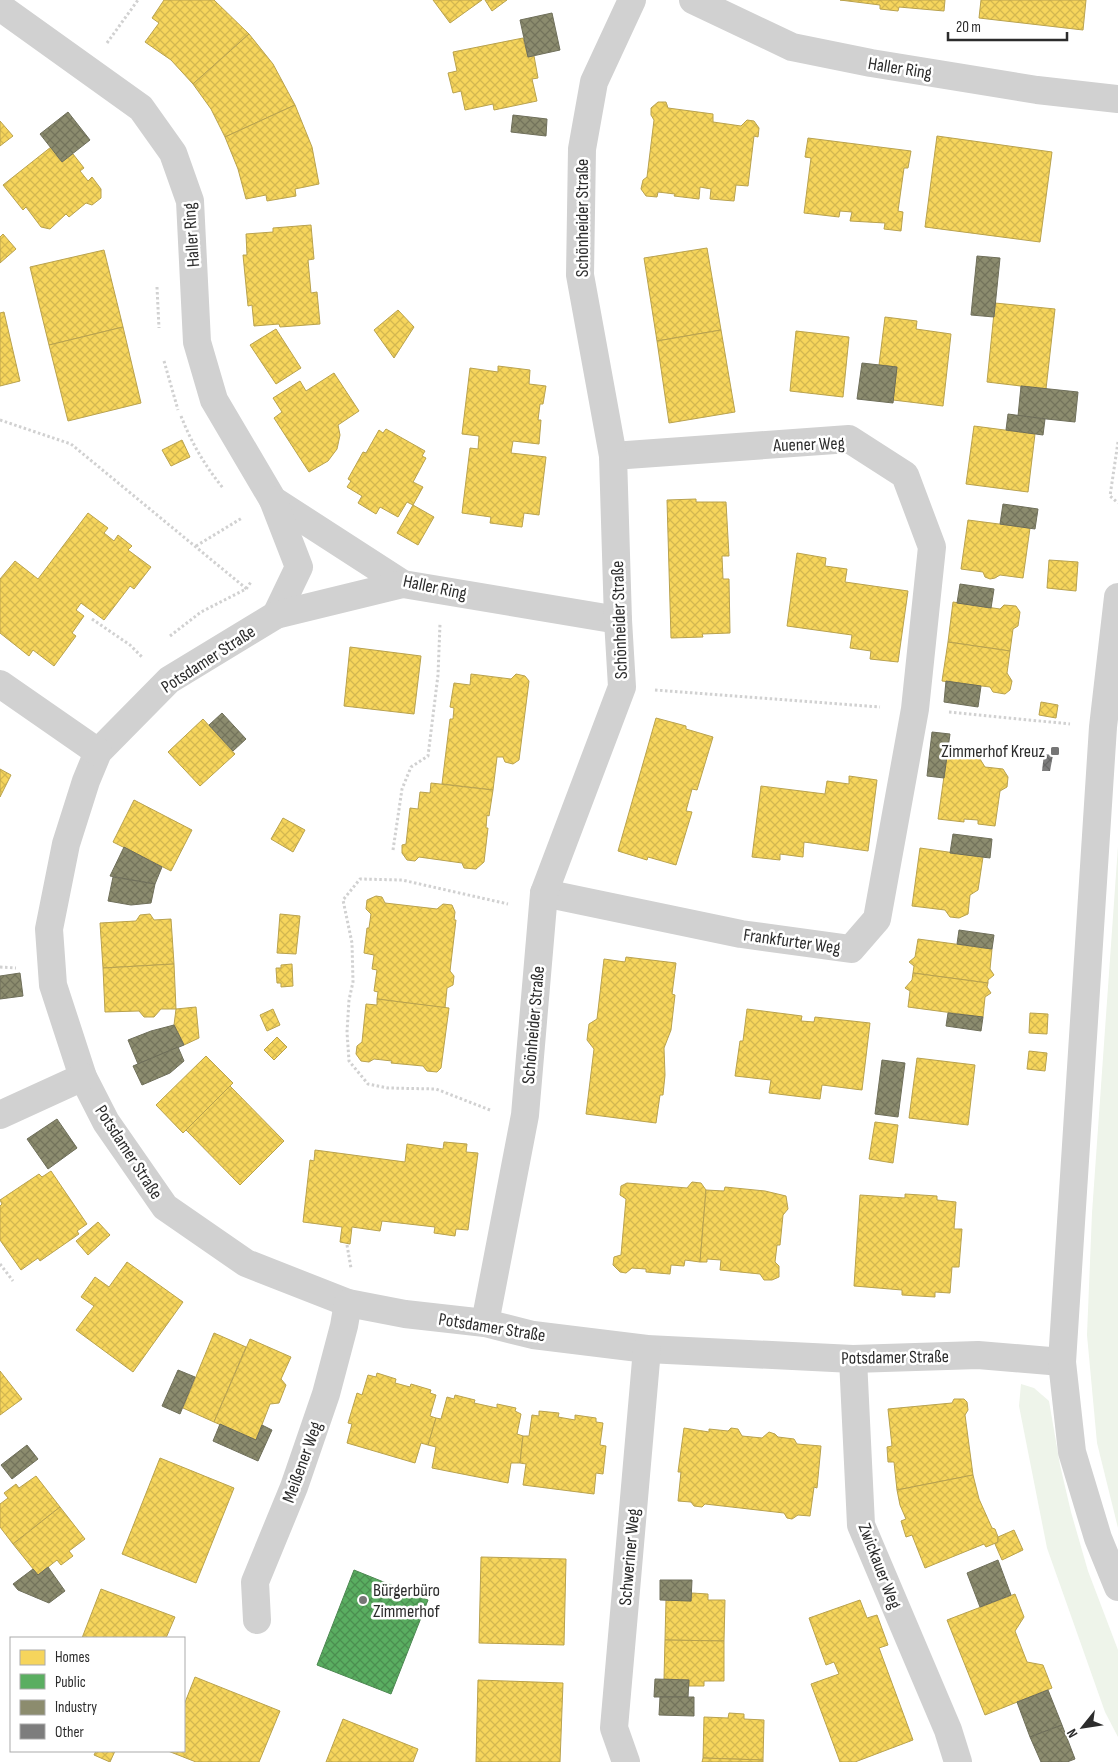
<svg xmlns="http://www.w3.org/2000/svg" width="1118" height="1762" font-family="'Sofia Sans Condensed',sans-serif">
<defs>
<pattern id="homes-cross-hatch" width="8" height="8" patternUnits="userSpaceOnUse" patternTransform="scale(1.25)"><rect width="8" height="8" fill="#f6d55c"/><path d="M0 0l8 8M0 8l8-8" fill="none" stroke="#d3b750"/></pattern>
<pattern id="public-cross-hatch" width="8" height="8" patternUnits="userSpaceOnUse" patternTransform="scale(1.25)"><rect width="8" height="8" fill="#5aae61"/><path d="M0 0l8 8M0 8l8-8" fill="none" stroke="#4b8e50"/></pattern>
<pattern id="industry-cross-hatch" width="8" height="8" patternUnits="userSpaceOnUse" patternTransform="scale(1.25)"><rect width="8" height="8" fill="#8c8c6e"/><path d="M0 0l8 8M0 8l8-8" fill="none" stroke="#73735b"/></pattern>
<pattern id="building-cross-hatch" width="8" height="8" patternUnits="userSpaceOnUse" patternTransform="scale(1.25)"><rect width="8" height="8" fill="#7d7d7d"/><path d="M0 0l8 8M0 8l8-8" fill="none" stroke="#676767"/></pattern>
</defs>
<rect width="100%" height="100%" fill="#fff"/>
<g fill="#eef4ea">
<path d="M1118,846V1528L1097,1443L1087,1335L1092,1213Z"/>
<path d="M1021,1384L1034,1388L1049,1401L1060,1465L1071,1512L1088,1571L1118,1650V1737L1105,1712L1047,1548L1019,1406Z"/>
</g>
<g fill="url(#homes-cross-hatch)" stroke="#b9a24e">
<path d="M164,0H214L249,34L193,84L171,60L145,42L159,23L152,18Z"/>
<path d="M433,0H482L450,23Z"/>
<path d="M485,0H507L492,11Z"/>
<path d="M840,0H945L944,11L899,7L898,11L880,9V5Z"/>
<path d="M981,0H1086L1083,30L979,18Z"/>
<path d="M249,34L273,64L295,105L225,137L211,109L193,84Z"/>
<path d="M523,38L528,57L534,56L538,78L532,79L537,101L494,110L493,104L465,110L461,91L453,93L448,73L457,71L453,52Z"/>
<path d="M658,102H666L668,108L713,114V122L741,126L747,120L754,121L759,128L758,137L754,136L748,186L736,185L734,201L710,199L711,189L700,187L699,199L674,196L675,194L658,192L657,197L646,196L641,189L643,180L647,177L654,120L651,115V108Z"/>
<path d="M295,105L312,147L319,184L295,189L296,196L267,201L266,195L246,199L238,169L225,137Z"/>
<path d="M0,121L13,136L0,146Z"/>
<path d="M937,136L1052,152L1040,242L925,227Z"/>
<path d="M808,138L911,151L908,168H904L898,211L903,212L901,231L884,229L885,223L850,221L852,212L840,211L839,217L804,213L811,158L805,157Z"/>
<path d="M51,147L62,162L73,154L84,168L80,171L88,181L92,177L101,189V198L92,205L86,203L69,217L66,214L50,229L41,227L26,207L23,210L3,185Z"/>
<path d="M311,225L314,259L308,260L311,293L317,292L320,324L280,327L279,324L254,326L252,305L248,306L243,255H247L246,234L273,232V228Z"/>
<path d="M3,234L16,249L0,263V237Z"/>
<path d="M707,248L721,330L657,341L644,258Z"/>
<path d="M104,250L123,327L49,345L30,267Z"/>
<path d="M995,303L1055,309L1046,389L987,382Z"/>
<path d="M398,310L414,327L394,358L374,330Z"/>
<path d="M4,312L20,381L0,386V313Z"/>
<path d="M885,317L917,321L916,329L951,334L943,406L893,400L897,367L879,365Z"/>
<path d="M123,327L141,403L68,421L49,345Z"/>
<path d="M276,329L301,368L276,384L250,345Z"/>
<path d="M721,330L735,412L669,423L657,341Z"/>
<path d="M796,331L849,337L843,397L790,391Z"/>
<path d="M498,366L530,370L529,384L546,386L543,404H540L538,420H541L539,444L513,441L511,453L546,457L539,515L524,513L522,527L490,523L491,517L462,513L470,448L478,449L479,436L462,434L470,368L498,372Z"/>
<path d="M334,373L359,411L338,425L340,435L337,449L328,461L309,472L274,418L282,412L273,398L300,381L306,391Z"/>
<path d="M974,426L1035,434L1028,492L966,484Z"/>
<path d="M386,429L425,451L422,456L426,458L413,482L423,487L413,505L407,502L398,517L380,507L376,514L358,503L362,496L347,487L351,481L348,479L363,452L366,453L379,430L383,433Z"/>
<path d="M182,440L190,457L171,466L162,450Z"/>
<path d="M696,499V502H726L729,556H722L723,579H729L730,633L702,634L703,637L671,638L667,500Z"/>
<path d="M413,505L434,517L418,545L397,533Z"/>
<path d="M88,513L108,528L104,533L114,541L118,535L132,546L128,550L151,567L134,589L130,586L104,620L81,603L76,610L84,616L72,633L76,636L54,666L33,650L29,656L0,633V579L15,561L38,579Z"/>
<path d="M968,520L1030,528L1023,578L1000,575L995,578L990,579L985,577L983,572L961,569Z"/>
<path d="M797,553L826,558L825,566L847,569L845,582L908,591L898,662L870,659L871,651L850,648L852,635L787,626Z"/>
<path d="M1049,560L1078,562L1076,591L1047,588Z"/>
<path d="M953,602L1000,609L1004,605L1016,606L1020,612L1018,626L1013,629L1010,651L948,642Z"/>
<path d="M948,642L1010,651L1007,673L1012,681L1010,690L1005,694L993,692L990,687L942,681Z"/>
<path d="M350,647L421,656L414,714L344,706Z"/>
<path d="M471,674L511,679L516,674L525,676L529,681L519,760L513,764L505,762L503,757H497L493,790L442,784L450,719H453L454,708L450,707L454,683L470,685Z"/>
<path d="M1041,702L1058,705L1056,718L1039,715Z"/>
<path d="M656,718L686,726V729L713,737L697,790L692,789L686,811L692,812L676,865L648,857L647,860L618,851Z"/>
<path d="M203,719L235,754L200,786L168,752Z"/>
<path d="M947,755L980,759L985,767L1003,769L1008,777L1007,787L1000,791L995,826L978,824V820L964,819V822L938,819Z"/>
<path d="M0,769L11,775L0,797Z"/>
<path d="M849,776L877,780L868,851L804,842L803,857L780,854V860L752,857L761,786L825,794L827,781L849,784Z"/>
<path d="M431,783L493,790L489,816L487,815L486,828H488L484,862L476,869L464,868L462,863L419,857L415,861L407,860L402,853V845L406,844L410,808L418,809L420,792L430,793Z"/>
<path d="M134,800L192,830L171,871L113,842Z"/>
<path d="M283,818L305,830L293,852L271,839Z"/>
<path d="M920,848L983,857L978,890L970,895L968,914L959,918L950,917L945,910L912,906Z"/>
<path d="M376,896L382,897L385,903L437,909L443,904L452,905L455,912L454,920H456L450,971L454,976L453,985L447,988L445,1008L377,999L378,992L374,991L377,970L372,969L374,955L364,953L367,928H369L371,914L366,909L367,900Z"/>
<path d="M150,914L154,920L171,919L174,964L103,968L100,923L136,921L140,915Z"/>
<path d="M280,914L300,916L296,954L277,953Z"/>
<path d="M918,939L992,949L990,969L994,975L988,980V983L913,973L914,966L909,962L915,957Z"/>
<path d="M626,957L676,963L672,994L675,995L671,1030L664,1048L665,1075L663,1095H660L656,1123L586,1114L594,1049L587,1040L589,1024L597,1019L604,959L625,962Z"/>
<path d="M174,964L176,1009H161L154,1017H144L139,1011L105,1012L103,968Z"/>
<path d="M292,964L293,986L281,987V983H277L276,968H281V965Z"/>
<path d="M913,973L988,983L987,987L991,993L985,997L983,1017L908,1007L910,991L905,988L912,980Z"/>
<path d="M377,999L449,1008L441,1068L437,1072L427,1071L423,1066L391,1063L392,1061L374,1059L369,1062L361,1061L356,1054L357,1046L362,1042L366,1004L377,1005Z"/>
<path d="M196,1007L199,1038L184,1045L174,1025L176,1009Z"/>
<path d="M273,1009L280,1025L267,1031L260,1015Z"/>
<path d="M747,1009L802,1016L801,1021L814,1022L815,1017L870,1023L862,1090L822,1085L820,1099L769,1093L771,1080L735,1076L740,1041H743Z"/>
<path d="M1030,1013L1048,1014L1047,1034L1029,1033Z"/>
<path d="M277,1037L287,1047L274,1060L264,1050Z"/>
<path d="M1029,1051L1047,1053L1045,1071L1027,1069Z"/>
<path d="M206,1056L233,1083L183,1133L156,1105Z"/>
<path d="M917,1058L975,1065L968,1125L909,1118Z"/>
<path d="M230,1086L284,1141L240,1185L186,1130Z"/>
<path d="M875,1122L898,1125L893,1163L869,1159Z"/>
<path d="M444,1142L467,1144L466,1152L478,1153L468,1230L456,1229L455,1236L434,1233L435,1227L382,1221L380,1231L352,1227L350,1244L340,1242L342,1227L303,1222L310,1160L314,1161L315,1150L405,1162L407,1144L443,1149Z"/>
<path d="M51,1171L87,1224L77,1231L79,1234L40,1261L38,1258L21,1270L0,1240V1206L2,1204L0,1200L39,1174L42,1177Z"/>
<path d="M692,1182L701,1183L706,1190L700,1262L685,1260L684,1266L671,1265L670,1274L646,1272V1269L632,1268L626,1273L620,1272L613,1265L614,1257L621,1255L626,1199L620,1195L621,1186L627,1183L687,1188Z"/>
<path d="M725,1187L765,1191L786,1196L788,1209L783,1215L780,1245H777L775,1262L779,1266V1277L772,1280H764L760,1274L720,1270L721,1260L707,1259V1262H700L706,1190L724,1191Z"/>
<path d="M905,1194L937,1196V1200L956,1202L954,1229H962L959,1267H952L950,1293L935,1292V1297L902,1295V1290L854,1286L860,1195L905,1198Z"/>
<path d="M98,1222L110,1235L88,1255L76,1241Z"/>
<path d="M127,1262L183,1302L133,1372L76,1330L94,1306L81,1297L95,1277L109,1287Z"/>
<path d="M214,1333L246,1347L214,1422L183,1408Z"/>
<path d="M250,1339L291,1357L281,1379L286,1385L279,1403L270,1404L256,1440L214,1422Z"/>
<path d="M0,1371L22,1399L0,1415Z"/>
<path d="M377,1373L396,1379L395,1383L410,1387L411,1384L431,1390L430,1393L436,1395L430,1416L436,1418L428,1445L421,1443L415,1463L347,1443L352,1424L348,1423L357,1393L362,1395L368,1375L376,1377Z"/>
<path d="M455,1395L475,1400L474,1403L497,1408V1404L516,1408L515,1411L521,1414L517,1434L523,1436L520,1463H511L508,1483L432,1468L436,1447L428,1445L436,1418L441,1419L447,1397L454,1399Z"/>
<path d="M954,1399H964L967,1402L968,1410L965,1415L973,1475L897,1490L894,1462H888L887,1447L892,1446L888,1409L952,1403Z"/>
<path d="M539,1411L559,1413L558,1417L575,1420V1415L596,1418V1422L603,1423L600,1445L606,1446L603,1474L596,1473L594,1494L523,1485L526,1464L520,1463L523,1436H529L532,1415L539,1416Z"/>
<path d="M684,1428L709,1432V1429L728,1431L731,1428L738,1429L742,1436L762,1438L769,1432L775,1434L778,1437L794,1439L797,1444L821,1446L817,1488L814,1487L810,1516L798,1515L792,1519L787,1518L784,1513L705,1504L702,1507L694,1506L691,1502L678,1501L681,1472H678Z"/>
<path d="M160,1458L234,1488L196,1583L122,1554Z"/>
<path d="M973,1475L979,1499L992,1528L995,1529L998,1537V1542L986,1547L984,1544L925,1568L912,1535L906,1537L901,1521L906,1519L900,1505L897,1490Z"/>
<path d="M36,1476L60,1507L13,1544L0,1527V1504L8,1498L4,1493L16,1484L19,1488Z"/>
<path d="M60,1507L85,1539L69,1551L73,1556L61,1565L57,1560L38,1575L13,1544Z"/>
<path d="M1014,1530L1023,1550L1002,1560L995,1544L998,1542V1537Z"/>
<path d="M481,1557L566,1559L564,1645L479,1643Z"/>
<path d="M101,1589L175,1617L166,1638H82Z"/>
<path d="M692,1593L708,1594V1600H725L724,1641L665,1640L666,1600L691,1601Z"/>
<path d="M1015,1594L1024,1617L1015,1631L1027,1662L1043,1665L1052,1688L985,1715L947,1620Z"/>
<path d="M860,1600L867,1618L877,1615L888,1645L879,1648L913,1740L855,1762H840L811,1684L839,1674L834,1662L826,1665L809,1618Z"/>
<path d="M665,1640L724,1641V1681H704V1686H689V1680L664,1679Z"/>
<path d="M195,1677L280,1711L259,1762H196L168,1751H184V1705Z"/>
<path d="M478,1680L563,1683L560,1762H476Z"/>
<path d="M729,1713L744,1714V1719L764,1720L763,1760L703,1758L704,1717L728,1718Z"/>
<path d="M343,1719L418,1749L413,1762H326Z"/>
<path d="M96,1751H115L110,1762L94,1755Z"/>
<path d="M703,1758L763,1760V1762H702Z"/>
</g>
<path fill="url(#public-cross-hatch)" stroke="#4c8751" d="M354,1570L428,1600L391,1694L317,1665Z"/>
<g fill="url(#industry-cross-hatch)" stroke="#6f6f5a">
<path d="M552,13L560,50L528,57L520,20Z"/>
<path d="M68,112L90,140L62,162L40,134Z"/>
<path d="M513,115L547,119L546,136L511,132Z"/>
<path d="M977,256L1000,258L994,317L971,315Z"/>
<path d="M862,363L897,367L893,403L857,399Z"/>
<path d="M1021,386L1078,392L1075,422L1018,416Z"/>
<path d="M1008,414L1045,419L1043,435L1006,430Z"/>
<path d="M1003,504L1038,509L1035,529L1000,524Z"/>
<path d="M960,584L994,589L991,608L957,603Z"/>
<path d="M946,681L981,686L978,707L944,702Z"/>
<path d="M222,713L246,739L233,751L209,725Z"/>
<path d="M932,732L950,734L944,778L927,776Z"/>
<path d="M953,834L992,839L990,858L950,853Z"/>
<path d="M124,847L162,867L155,884L110,876Z"/>
<path d="M113,877L155,884L151,903L131,905L108,901Z"/>
<path d="M959,930L994,935L992,949L957,944Z"/>
<path d="M20,973L23,996L0,999V976Z"/>
<path d="M948,1013L983,1017L981,1031L946,1026Z"/>
<path d="M174,1025L184,1045L138,1064L128,1040L151,1031Z"/>
<path d="M178,1047L184,1061L170,1073L142,1085L133,1066Z"/>
<path d="M882,1060L905,1063L898,1117L875,1114Z"/>
<path d="M57,1119L77,1148L48,1169L27,1139Z"/>
<path d="M178,1370L195,1377L180,1414L162,1406Z"/>
<path d="M220,1424L256,1440L262,1425L272,1430L258,1461L213,1441Z"/>
<path d="M27,1445L38,1459L12,1479L1,1465Z"/>
<path d="M998,1560L1011,1595L980,1607L967,1573Z"/>
<path d="M48,1567L65,1591L49,1603L18,1590L13,1584L33,1569L38,1575Z"/>
<path d="M660,1580H692L691,1601L660,1600Z"/>
<path d="M655,1679L689,1680L688,1697H654Z"/>
<path d="M1048,1690L1062,1725L1030,1737L1017,1702Z"/>
<path d="M660,1697H694V1716L659,1715Z"/>
<path d="M1062,1725L1075,1759L1067,1762H1041L1030,1737Z"/>
</g>
<path fill="url(#building-cross-hatch)" d="M1044,754L1053,755L1050,771H1042Z"/>
<g fill="none" stroke-linecap="round" stroke-linejoin="round">
<g stroke="#d1d1d1" stroke-width="3" stroke-dasharray="2.5 2.5" stroke-linecap="butt">
<path d="M107,43L138,0"/>
<path d="M157,287L159,328"/>
<path d="M164,361L178,410"/>
<path d="M181,416C191,442 205,466 223,488"/>
<path d="M0,420L71,444L248,590"/>
<path d="M1118,442L1110,496L1118,503"/>
<path d="M196,546L242,518"/>
<path d="M92,619L130,645L143,658"/>
<path d="M170,636L201,612L246,589L251,582"/>
<path d="M655,690L880,707"/>
<path d="M949,712L1070,724"/>
<path d="M393,850L402,789L411,767L428,756L438,675L440,624"/>
<path d="M0,967L16,968"/>
<path d="M490,1110L436,1089L388,1088L368,1084L349,1061L347,1032L349,1000L353,982L352,943L343,900L360,879L402,880L508,904"/>
<path d="M347,1245L351,1268"/>
<path d="M0,1264L13,1281"/>
</g>
<g stroke="#d1d1d1" stroke-width="28">
<path d="M693,0L792,47L871,63L1037,90L1118,99"/>
<path d="M0,7L141,108L173,153L190,201L197,342L214,400L273,500L403,584L618,620"/>
<path d="M273,500L299,567L276,615"/>
<path d="M403,584L276,615L169,680L98,752L86,781L66,844L49,929L53,985L83,1077L106,1122L165,1207L246,1263L348,1303L405,1314L485,1323L533,1335L647,1349L853,1359L978,1355L1062,1362"/>
<path d="M0,684L98,752"/>
<path d="M544,893L741,934L851,949L877,919L915,709L932,547L905,475L849,439L613,456"/>
<path d="M0,1115L83,1077"/>
<path d="M485,1323L525,1115L544,893L622,687L618,620L613,456L580,275L582,149L594,82L632,0"/>
<path d="M853,1359L861,1525L948,1730L958,1762"/>
<path d="M257,1620L255,1582L294,1487L326,1394L344,1326L348,1303"/>
<path d="M626,1762L614,1728L647,1349"/>
</g>
<path stroke="#d1d1d1" stroke-width="28" d="M1118,597L1103,727L1062,1362L1072,1452L1098,1538L1118,1587"/>
</g>
<g fill="#767676" stroke="#fff" stroke-width="2">
<rect x="1050" y="746" width="10" height="10" rx="2.5"/>
<circle cx="363" cy="1600" r="5"/>
</g>
<g text-anchor="middle" stroke-width="5" stroke-linejoin="round" paint-order="stroke">
<g font-size="18" fill="#2c2c2c" stroke="#fff">
<text transform="translate(900 68) rotate(9)" y="6">Haller Ring</text>
<text transform="translate(582 218) rotate(-90)" y="6">Schönheider Straße</text>
<text transform="translate(191 235) rotate(-94)" y="6">Haller Ring</text>
<text transform="translate(809 444) rotate(-2)" y="6">Auener Weg</text>
<text transform="translate(435 587) rotate(12)" y="6">Haller Ring</text>
<text transform="translate(619 620) rotate(-92)" y="6">Schönheider Straße</text>
<text transform="translate(208 659) rotate(-33)" y="6">Potsdamer Straße</text>
<text transform="translate(792 941) rotate(8)" y="6">Frankfurter Weg</text>
<text transform="translate(533 1025) rotate(-85)" y="6">Schönheider Straße</text>
<text transform="translate(129 1152) rotate(57)" y="6">Potsdamer Straße</text>
<text transform="translate(492 1327) rotate(9)" y="6">Potsdamer Straße</text>
<text transform="translate(895 1357) rotate(-1)" y="6">Potsdamer Straße</text>
<text transform="translate(302 1462) rotate(-70)" y="6">Meißener Weg</text>
<text transform="translate(629 1557) rotate(-85)" y="6">Schweriner Weg</text>
<text transform="translate(880 1566) rotate(69)" y="6">Zwickauer Weg</text>
</g>
<g font-size="18" fill="#2c2c2c" stroke="#fff" text-anchor="end">
<text x="1045" y="757">Zimmerhof Kreuz</text>
<text x="373" y="1596" text-anchor="start">Bürgerbüro<tspan x="373" dy="21">Zimmerhof</tspan></text>
</g>
</g>
<rect x="10" y="1637" width="175" height="115" fill="#ffffff" stroke="#ababab"/>
<rect x="20" y="1650" width="25" height="15" fill="#f6d55c" stroke="#ababab"/>
<text x="55" y="1662" font-size="15" fill="#2c2c2c">Homes</text>
<rect x="20" y="1674" width="25" height="15" fill="#5aae61" stroke="#ababab"/>
<text x="55" y="1687" font-size="15" fill="#2c2c2c">Public</text>
<rect x="20" y="1700" width="25" height="15" fill="#8c8c6e" stroke="#ababab"/>
<text x="55" y="1712" font-size="15" fill="#2c2c2c">Industry</text>
<rect x="20" y="1724" width="25" height="15" fill="#7d7d7d" stroke="#ababab"/>
<text x="55" y="1737" font-size="15" fill="#2c2c2c">Other</text>
<g transform="translate(1083 1727) rotate(240)" stroke="#ffffff" stroke-width="4" paint-order="stroke">
<path d="M0-4L9 19L0 12L-9 19Z" fill="#2c2c2c"/>
<text y="-8" font-size="14" font-weight="bold" text-anchor="middle" fill="#2c2c2c">N</text>
</g>
<path d="M948 32v8h119v-8" fill="none" stroke="#2c2c2c" stroke-width="2.5"/>
<text x="956" y="32" font-size="15" fill="#2c2c2c" stroke="#ffffff" stroke-width="4" paint-order="stroke">20 m</text>
</svg>
